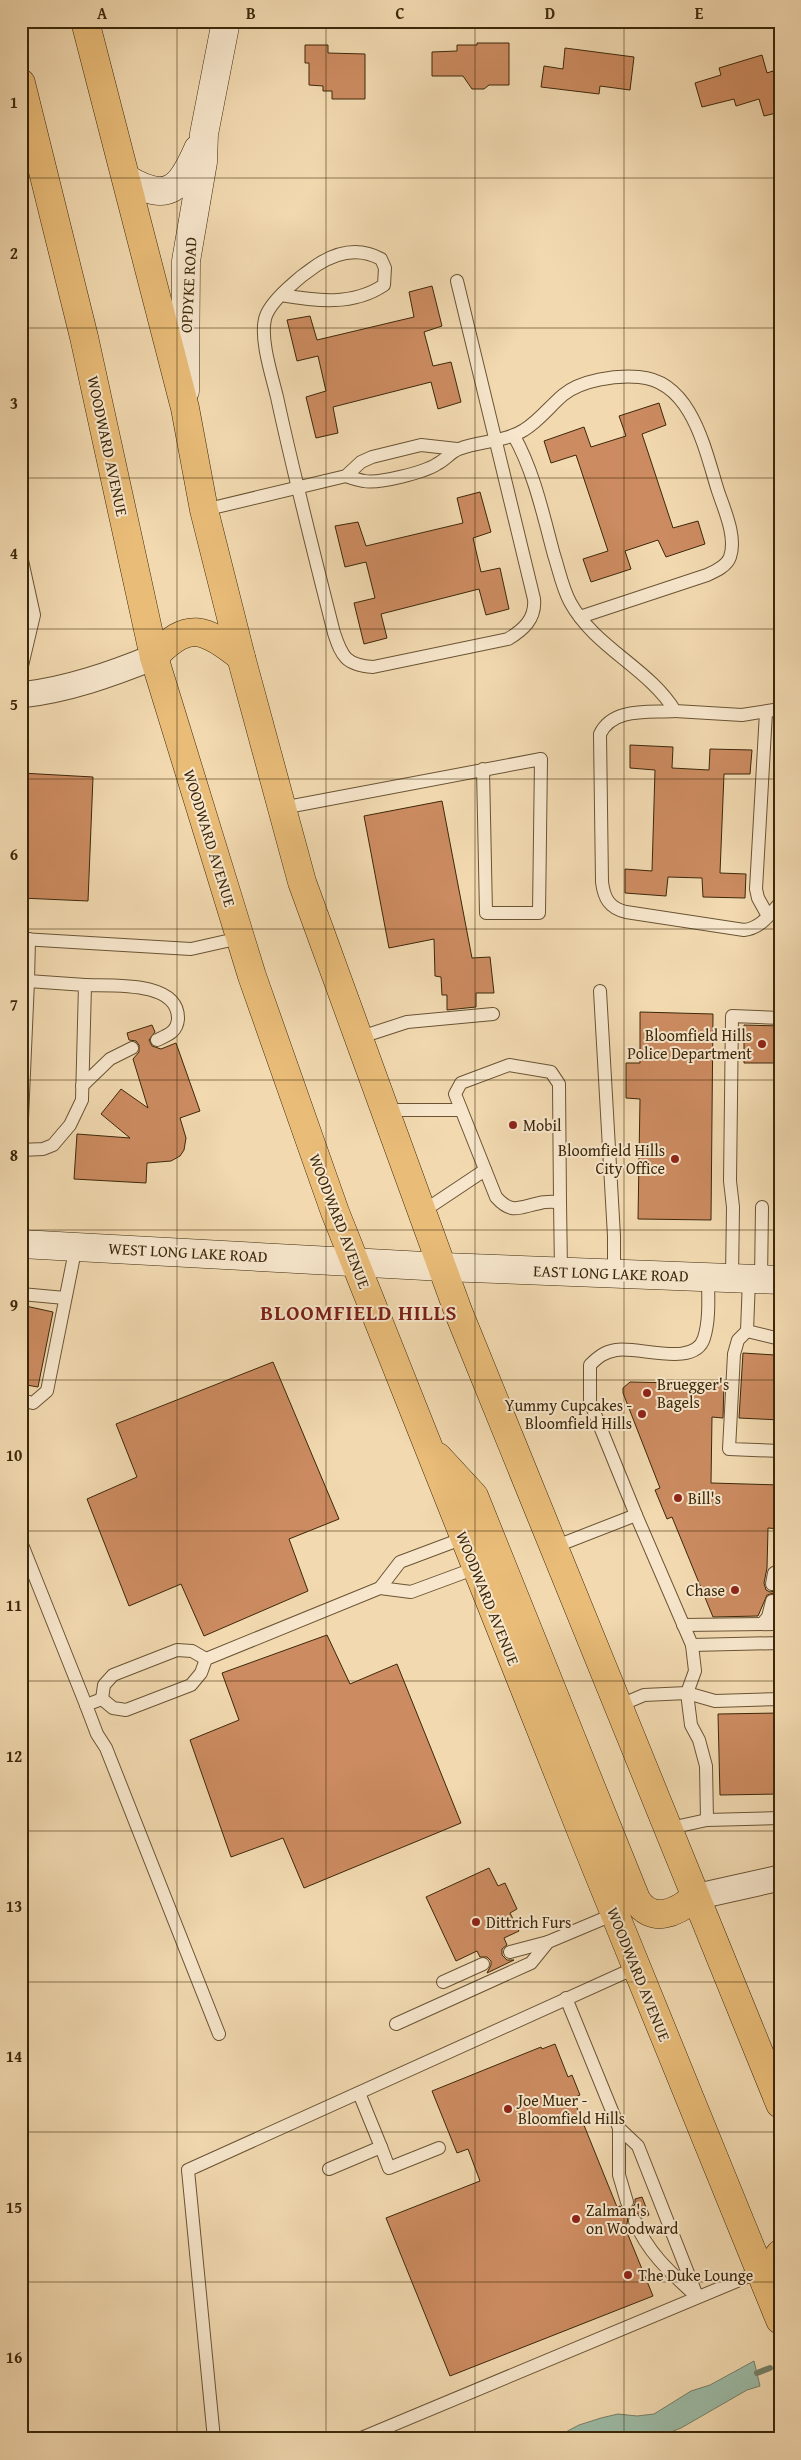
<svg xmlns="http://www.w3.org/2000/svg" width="801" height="2460" font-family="'Gentium Book Plus',serif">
<rect width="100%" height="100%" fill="#f2d9b0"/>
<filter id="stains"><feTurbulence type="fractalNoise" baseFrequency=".004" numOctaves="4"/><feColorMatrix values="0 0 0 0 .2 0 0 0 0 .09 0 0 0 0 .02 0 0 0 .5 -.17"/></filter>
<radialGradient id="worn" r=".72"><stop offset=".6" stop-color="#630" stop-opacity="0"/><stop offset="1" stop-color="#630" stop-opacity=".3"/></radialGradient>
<path fill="#9cbba6" stroke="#768068" d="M754,2361L760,2386L747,2390L681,2428L653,2439H559L562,2434L579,2425L601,2418L618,2414L637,2416L654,2414L691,2391L710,2385Z"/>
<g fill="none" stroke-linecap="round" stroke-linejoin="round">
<g stroke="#768068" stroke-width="6">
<path d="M21,2355V2364"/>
<path d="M757,2373L770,2368"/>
<path d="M21,2434L22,2439"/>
</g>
</g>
<g fill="#cc8b60" stroke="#3c280a">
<path d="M477,43H509V85H489L484,89H472L463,76H432V52L457,51V45H477Z"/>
<path d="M305,45H328V53L365,54V99H332V91H323V86L309,85V63H305Z"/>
<path d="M565,48L634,57L630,90L600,86L599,94L541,87L544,66L563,69Z"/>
<path d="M762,55L767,73L773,71L780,93V112L764,116L759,99L736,106L734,99L702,107L695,83L721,75L719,68Z"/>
<path d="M432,286L442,326L424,332L433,366L451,362L461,402L438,409L431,382L333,407L338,433L316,438L306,397L326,391L318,356L297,361L287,320L310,316L317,340L414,317L409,292Z"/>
<path d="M659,403L666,425L642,434L673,528L698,521L705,544L666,557L658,540L625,551L631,569L591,582L583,559L608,551L576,455L551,463L544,441L584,427L591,447L626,436L619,416Z"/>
<path d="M480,492L491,532L473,538L481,572L500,568L509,609L486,615L479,589L381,614L387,638L364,644L354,603L375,598L366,562L345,567L335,526L358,522L366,546L463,523L457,498Z"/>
<path d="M630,745L673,747L672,768L709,770L710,749L752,750L750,774H724L720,873L746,874L745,898L703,897L702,878L668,877L666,896L625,893V869L652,871L655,770L630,768Z"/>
<path d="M21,773L93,777L88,901L21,898Z"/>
<path d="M442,801L472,958L490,957L494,993H476V1007L447,1010V995H442L441,977L435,976L434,939L389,948L364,816Z"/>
<path d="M640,1012L713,1014L711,1220L638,1219L640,1099L626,1098V1063H640Z"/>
<path d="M152,1025L155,1032L149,1040L152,1046L161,1049L176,1043L200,1111L180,1118L186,1138L184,1150L180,1156L171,1161L147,1163L146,1183L74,1179L77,1134L130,1138L101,1114L121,1089L148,1108L133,1059L139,1052V1045L136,1041L129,1040L127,1033Z"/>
<path d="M744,1025L780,1026V1063H744Z"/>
<path d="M21,1305L53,1312L38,1387L21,1384Z"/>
<path d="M743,1353L775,1355V1363H780V1420L739,1418Z"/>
<path d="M273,1362L339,1519L289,1539L308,1591L204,1636L181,1584L129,1606L87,1499L137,1477L116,1424Z"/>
<path d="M630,1382L724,1384L723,1418L712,1417L711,1483L780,1485V1529L768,1528L767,1568L764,1583L766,1590L770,1592L775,1591L780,1586V1599L774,1593L767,1595L758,1616L713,1617L672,1517L667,1519L655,1490L660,1488L623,1393V1388Z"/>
<path d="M327,1635L350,1684L397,1664L461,1823L304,1888L283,1838L231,1857L190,1740L239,1720L222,1673Z"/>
<path d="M780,1713V1794L720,1795L718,1714Z"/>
<path d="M489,1868L498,1886L505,1883L517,1909L510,1913L519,1931L504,1938L507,1945L502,1949V1955L507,1960H514L487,1973L491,1965V1961L487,1957H480L477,1951L456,1961L426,1897Z"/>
<path d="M555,2044L568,2077L572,2075L580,2095L573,2098L617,2207L620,2206L625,2210H630L635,2204V2199L642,2197L649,2215L642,2218L639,2214L632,2213L628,2217L627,2224L624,2225L653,2296L450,2376L386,2218L480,2181L468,2149L457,2153L432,2091L541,2047L542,2049Z"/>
</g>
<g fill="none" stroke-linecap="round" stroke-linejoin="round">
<g stroke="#6a5434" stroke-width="14">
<g id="lane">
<path d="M281,295C316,301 353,306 384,285L385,268L381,259C359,247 337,252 317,265C302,275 269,301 265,319C260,340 272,376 277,397C294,476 314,554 334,633C342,657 346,665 373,667L508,639C523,630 536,619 534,599L457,281"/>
<path d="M514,436C534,472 543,514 554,555C559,570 562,587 570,602C595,648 649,668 675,711L742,715L780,709"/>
<path d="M346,476C352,478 358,480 364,481C379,484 425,472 437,464C445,460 451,452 459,449C480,441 505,442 524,430C539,421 550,406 563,395C581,380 616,375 639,377C692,381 705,450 718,491C724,509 737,537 730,557C727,566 716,571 707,575L580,617"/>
<path d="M204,510L346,476L361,462L372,457L421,445L457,449"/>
<path d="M21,556L34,615L21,670"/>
<path d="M675,711C649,713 613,707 600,734L602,882C604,898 609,908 626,912L744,930C761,928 769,915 780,903"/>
<path d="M766,712L756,889L758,898L768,916"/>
<path d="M282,808L541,759L539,913H486L483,769"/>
<path d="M22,939L191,949L240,938"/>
<path d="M85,985C111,986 179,980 178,1019C177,1032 168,1035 157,1040"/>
<path d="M600,991L614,1236V1273"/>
<path d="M358,1038L407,1022L493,1014"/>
<path d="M82,1086L110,1059L132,1048"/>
<path d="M384,1110H460"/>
<path d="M21,1141L28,981"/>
<path d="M21,1150L43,1149L53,1145L70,1125L82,1100L85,985L28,981L29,939"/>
<path d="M560,1202L559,1084L551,1072L509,1065L461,1083L455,1094L496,1197C512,1215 519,1207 540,1203C546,1201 554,1202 560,1202L561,1271"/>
<path d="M422,1212L485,1170"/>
<path d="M732,1278L733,1207L730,1181L732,1016L780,1018"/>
<path d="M749,1279L747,1331L738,1340L734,1354L729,1449L780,1451"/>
<path d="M761,1280L762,1207"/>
<path d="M21,1294L65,1298"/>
<path d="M747,1331L780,1339"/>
<path d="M21,1400L33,1403L47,1391L76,1246"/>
<path d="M21,1542L86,1705"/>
<path d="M554,1547L636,1515L590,1402V1365C598,1357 604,1352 616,1350C639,1346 695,1368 704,1338C710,1319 708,1296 708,1277"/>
<path d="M772,1584L774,1573L780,1570"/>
<path d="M380,1588L400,1562L464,1538"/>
<path d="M762,1624L768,1617L772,1601"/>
<path d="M683,1625L774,1624L780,1620"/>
<path d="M692,1645L780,1643"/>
<path d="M102,1699L113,1708L126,1710L191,1685L201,1673L206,1659L380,1588L411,1592L476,1568"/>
<path d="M102,1699L86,1705L97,1734L106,1748L219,2034"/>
<path d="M102,1699L104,1685L113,1675L177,1650L192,1651L206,1659"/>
<path d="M618,1706L644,1695L687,1693L695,1671L692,1645L636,1515"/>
<path d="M707,1820L706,1766L699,1740L691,1725L687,1693L715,1701L780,1699"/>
<path d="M670,1828L707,1820L780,1818"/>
<path d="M510,1952L548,1942"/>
<path d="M443,1982L483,1964"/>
<path d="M566,1998L619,2128L638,2146L697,2296"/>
<path d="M396,2024L531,1963L548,1942L617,1913"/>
<path d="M619,2128V2175L627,2202"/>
<path d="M381,2147L389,2168L439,2148"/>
<path d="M329,2169L381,2147L359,2093"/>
<path d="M635,2221C647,2252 671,2273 695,2295"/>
<path d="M214,2439L188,2170L637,1967"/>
<path d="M359,2439L761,2271"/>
</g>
</g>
<g stroke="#6a5434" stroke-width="27">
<g id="street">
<path d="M21,695C67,690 112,674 154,657"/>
<path d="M695,1897L780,1878"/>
</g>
</g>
<g stroke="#3c280a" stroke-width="29">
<g id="secondary">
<path d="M127,179C169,204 181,188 198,149"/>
<path d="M185,391L186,261L203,162L204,134L226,21"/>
<path d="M21,1244L443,1267L780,1280"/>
</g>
</g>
<g stroke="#3c280a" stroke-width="29">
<g id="primary">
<path d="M85,21L185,408L204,510L241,657L302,882L458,1311L780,2104"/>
<path d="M21,83L84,337L154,657L252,976L335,1212L586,1843L780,2320"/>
<path d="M154,657C188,620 205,628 241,657"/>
<path d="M438,1457L474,1496L636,1899C651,1925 677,1913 695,1897"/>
<path d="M766,2285L771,2265L780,2254"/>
</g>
</g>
<use href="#lane" stroke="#f7e6cc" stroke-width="12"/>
<use href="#street" stroke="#f7e6cc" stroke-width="25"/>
<use href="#secondary" stroke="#f7e6cc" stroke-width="28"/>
<use href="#primary" stroke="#e9bc78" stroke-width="28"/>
</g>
<path fill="none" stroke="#3c280a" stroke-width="1" stroke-opacity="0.55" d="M177,21V2439M326,21V2439M475,21V2439M624,21V2439M21,178H780M21,328H780M21,478H780M21,629H780M21,779H780M21,929H780M21,1080H780M21,1230H780M21,1380H780M21,1531H780M21,1681H780M21,1831H780M21,1982H780M21,2132H780M21,2282H780"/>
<g fill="#8f2418" stroke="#f7e6cc" stroke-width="2">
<circle cx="762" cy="1044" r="5"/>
<circle cx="513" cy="1125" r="5"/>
<circle cx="675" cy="1159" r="5"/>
<circle cx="647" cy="1393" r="5"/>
<circle cx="642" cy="1414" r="5"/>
<circle cx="678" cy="1498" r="5"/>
<circle cx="735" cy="1590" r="5"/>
<circle cx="476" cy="1922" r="5"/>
<circle cx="508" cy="2109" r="5"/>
<circle cx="576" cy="2219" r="5"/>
<circle cx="628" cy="2275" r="5"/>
</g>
<g text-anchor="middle" stroke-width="4" stroke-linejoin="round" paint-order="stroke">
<g font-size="16" fill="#3c280a" stroke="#f7e6cc">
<text transform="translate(188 285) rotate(-87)" y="6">OPDYKE ROAD</text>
<text transform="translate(108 446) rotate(78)" y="6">WOODWARD AVENUE</text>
<text transform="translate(210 838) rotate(73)" y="6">WOODWARD AVENUE</text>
<text transform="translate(340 1221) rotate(69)" y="6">WOODWARD AVENUE</text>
<text transform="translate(188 1252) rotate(3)" y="6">WEST LONG LAKE ROAD</text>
<text transform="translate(611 1273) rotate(2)" y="6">EAST LONG LAKE ROAD</text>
<text transform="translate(488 1598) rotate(68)" y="6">WOODWARD AVENUE</text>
<text transform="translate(639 1974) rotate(68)" y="6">WOODWARD AVENUE</text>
</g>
<g font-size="16" fill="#3c280a" stroke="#f7e6cc" text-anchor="start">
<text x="752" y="1041" text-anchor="end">Bloomfield Hills<tspan x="752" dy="18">Police Department</tspan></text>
<text x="523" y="1131">Mobil</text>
<text x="665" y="1156" text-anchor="end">Bloomfield Hills<tspan x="665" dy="18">City Office</tspan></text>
<text x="657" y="1390">Bruegger's<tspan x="657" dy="18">Bagels</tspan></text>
<text x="632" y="1411" text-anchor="end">Yummy Cupcakes -<tspan x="632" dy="18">Bloomfield Hills</tspan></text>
<text x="688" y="1504">Bill's</text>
<text x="725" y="1596" text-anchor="end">Chase</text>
<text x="486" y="1928">Dittrich Furs</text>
<text x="518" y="2106">Joe Muer -<tspan x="518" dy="18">Bloomfield Hills</tspan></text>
<text x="586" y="2216">Zalman's<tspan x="586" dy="18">on Woodward</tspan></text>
<text x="638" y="2281">The Duke Lounge</text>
</g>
<g font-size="21" font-weight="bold" letter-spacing="1" fill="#7a1f14" stroke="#f7e6cc">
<text x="359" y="1320">BLOOMFIELD HILLS</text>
</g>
</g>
<rect width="801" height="2460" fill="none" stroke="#f2d9b0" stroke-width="55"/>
<rect x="28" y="28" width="746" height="2404" fill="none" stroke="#3c280a" stroke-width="2"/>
<g font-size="16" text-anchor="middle" font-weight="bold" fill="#3c280a">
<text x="102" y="19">A</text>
<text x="251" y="19">B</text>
<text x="400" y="19">C</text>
<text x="550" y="19">D</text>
<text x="699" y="19">E</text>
<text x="14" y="108">1</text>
<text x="14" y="259">2</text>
<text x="14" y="409">3</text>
<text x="14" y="559">4</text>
<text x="14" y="710">5</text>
<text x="14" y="860">6</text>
<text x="14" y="1010">7</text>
<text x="14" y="1161">8</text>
<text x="14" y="1311">9</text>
<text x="14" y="1461">10</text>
<text x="14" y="1611">11</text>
<text x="14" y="1762">12</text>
<text x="14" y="1912">13</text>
<text x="14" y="2062">14</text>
<text x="14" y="2213">15</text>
<text x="14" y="2363">16</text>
</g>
<rect width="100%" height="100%" filter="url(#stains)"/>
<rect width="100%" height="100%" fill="url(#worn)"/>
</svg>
